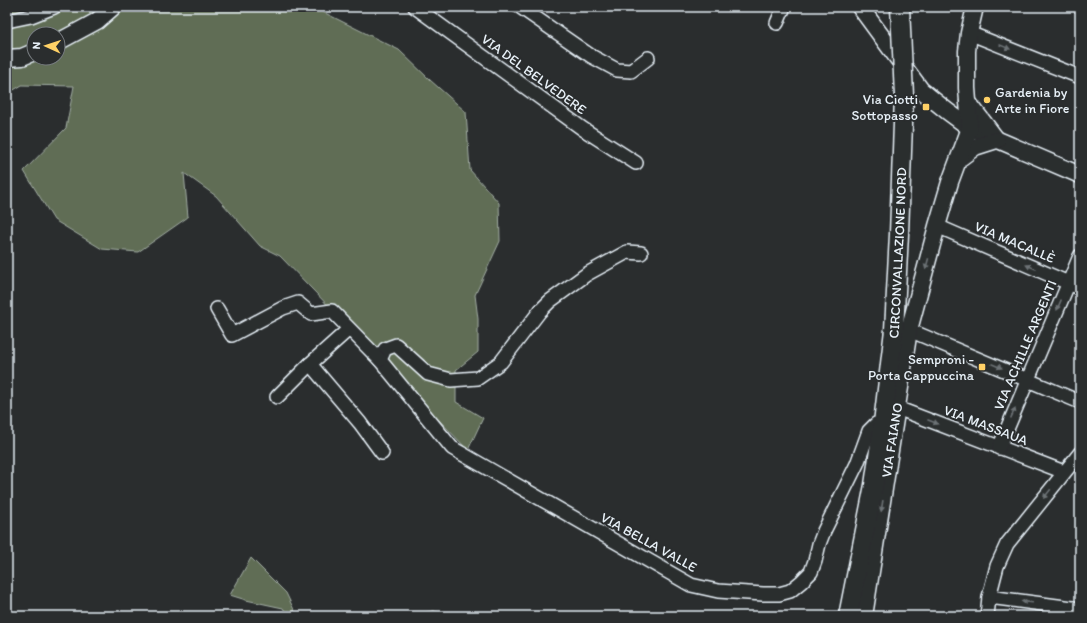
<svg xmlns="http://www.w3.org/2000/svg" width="1087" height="623" font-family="Itim,sans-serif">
<rect width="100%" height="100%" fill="#2a2d2e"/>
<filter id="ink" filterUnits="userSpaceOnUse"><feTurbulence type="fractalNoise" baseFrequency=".025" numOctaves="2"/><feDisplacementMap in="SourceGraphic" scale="8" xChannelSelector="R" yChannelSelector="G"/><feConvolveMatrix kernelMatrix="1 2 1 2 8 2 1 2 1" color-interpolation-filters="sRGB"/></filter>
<g filter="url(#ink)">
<g fill="#606d55" stroke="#a4afa6" fill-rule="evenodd">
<path d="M7,7H318L319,10L399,50L430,80L466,112L470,170L499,203L500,241L475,295L478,319V352L456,370V402L483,418L468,450L280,256L260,246L216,196L184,173L188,217L138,252L102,249L54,220L24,171L66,128L74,86L22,85L7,94ZM34,34H58V58H34Z"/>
<path d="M251,558L286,593L297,616H288L283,608L246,600L230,595Z"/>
<path d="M434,611L450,616H406Z"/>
</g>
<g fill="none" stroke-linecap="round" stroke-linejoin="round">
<g stroke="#e8f1f8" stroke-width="16">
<g id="minor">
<path d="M415,7L583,129L636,163"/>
<path d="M520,7L591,56L617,70L631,71L648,58"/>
<path d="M7,21L31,16L54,7"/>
<path d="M777,23L784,7"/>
<path d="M969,33L1080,77"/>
<path d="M937,226L1080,288"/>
<path d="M641,253L627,252L587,274L550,301L540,311L501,362L478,378L451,380L428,374L396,345L385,349L380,360L452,448L691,585L718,591L763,594H779L790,591L801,582L811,572L815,561L819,544L824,531L857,464L869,431L876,424L883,423"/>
<path d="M217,309L232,335L283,308L298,303L311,314L332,311L380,360"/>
<path d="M909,330L1080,402"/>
<path d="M310,364L360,423L382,453"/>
<path d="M277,397L310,364L349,329"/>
<path d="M897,408L1064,472"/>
<path d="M999,448L1080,256"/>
<path d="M989,597L1080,609"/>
<path d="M987,616L989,597L997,566L1007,544L1080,453"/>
</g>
</g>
<g stroke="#e8f1f8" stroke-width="19">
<g id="tertiary">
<path d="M860,7L921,90L947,111L970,128L1080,175"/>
<path d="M58,42L97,21L113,7"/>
<path d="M7,58L22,57L34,52"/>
<path d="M968,102L997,140"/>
<path d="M959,159L975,147L997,140"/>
<path id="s1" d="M864,616L909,330L937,226L950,182L970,128L967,88V51L969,33L975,7"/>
</g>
</g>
<g stroke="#e8f1f8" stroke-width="21">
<g id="secondary">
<path id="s2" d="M848,616L874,485L883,423L894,330L899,234L904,96"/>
</g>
</g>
<use href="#minor" stroke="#2a2d2e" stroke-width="13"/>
<use href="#tertiary" stroke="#2a2d2e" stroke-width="16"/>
<use href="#secondary" stroke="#2a2d2e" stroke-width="18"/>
<g stroke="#e8f1f8" stroke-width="21" stroke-linecap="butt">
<path id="secondary-bridge" d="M900,7L904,96"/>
</g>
<use href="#secondary-bridge" stroke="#2a2d2e" stroke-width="18"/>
</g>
<defs><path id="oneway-solid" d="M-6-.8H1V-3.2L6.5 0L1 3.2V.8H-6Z"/></defs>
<g fill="#6c7275">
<use href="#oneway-solid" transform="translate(1005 47) rotate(22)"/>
<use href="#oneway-solid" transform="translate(927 264) rotate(105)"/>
<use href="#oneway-solid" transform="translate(1031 267) rotate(-157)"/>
<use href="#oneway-solid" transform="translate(1059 305) rotate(113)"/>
<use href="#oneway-solid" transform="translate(997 366) rotate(23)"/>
<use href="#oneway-solid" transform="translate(1013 413) rotate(-67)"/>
<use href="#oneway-solid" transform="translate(933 422) rotate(21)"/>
<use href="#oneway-solid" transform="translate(1047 494) rotate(128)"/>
<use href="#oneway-solid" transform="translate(882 506) rotate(99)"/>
<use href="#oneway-solid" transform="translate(1027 602) rotate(-173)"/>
</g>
</g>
<g fill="#ffd166" stroke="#2a2d2e" stroke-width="1.5">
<circle cx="987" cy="100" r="4"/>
<rect x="922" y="103" width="8" height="8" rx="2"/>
<rect x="978" y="363" width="8" height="8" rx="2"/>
</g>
<g text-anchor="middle" stroke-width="4" stroke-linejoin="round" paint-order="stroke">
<g font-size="14" fill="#e8f1f8" stroke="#2a2d2e">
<text transform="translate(534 74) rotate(36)" y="5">VIA DEL BELVEDERE</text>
<text transform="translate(1015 242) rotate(23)" y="5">VIA MACALLÈ</text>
<text dy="5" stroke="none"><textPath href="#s2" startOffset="367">CIRCONVALLAZIONE NORD</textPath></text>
<text transform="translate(1025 345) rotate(-67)" y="5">VIA ACHILLE ARGENTI</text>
<text transform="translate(986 425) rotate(21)" y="5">VIA MASSAUA</text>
<text dy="5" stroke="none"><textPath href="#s1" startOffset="178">VIA FAIANO</textPath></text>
<text transform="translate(649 542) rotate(29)" y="5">VIA BELLA VALLE</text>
</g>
<g font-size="14" fill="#e8f1f8" stroke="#2a2d2e" text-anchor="end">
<text x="995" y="97" text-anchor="start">Gardenia by<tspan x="995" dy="16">Arte in Fiore</tspan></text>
<text x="918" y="104">Via Ciotti<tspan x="918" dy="16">Sottopasso</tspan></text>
<text x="974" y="364">Semproni -<tspan x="974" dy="16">Porta Cappuccina</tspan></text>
</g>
</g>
<rect width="1087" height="623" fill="none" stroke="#2a2d2e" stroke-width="24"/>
<rect x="12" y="12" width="1063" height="599" fill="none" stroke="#e8f1f8" stroke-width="1.5" filter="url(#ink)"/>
<g transform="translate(46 46) rotate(273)"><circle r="19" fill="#2a2d2e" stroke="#767b7f"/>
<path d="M0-3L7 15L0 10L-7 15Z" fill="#ffd166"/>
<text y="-6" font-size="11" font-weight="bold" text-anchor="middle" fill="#e8f1f8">N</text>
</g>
</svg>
